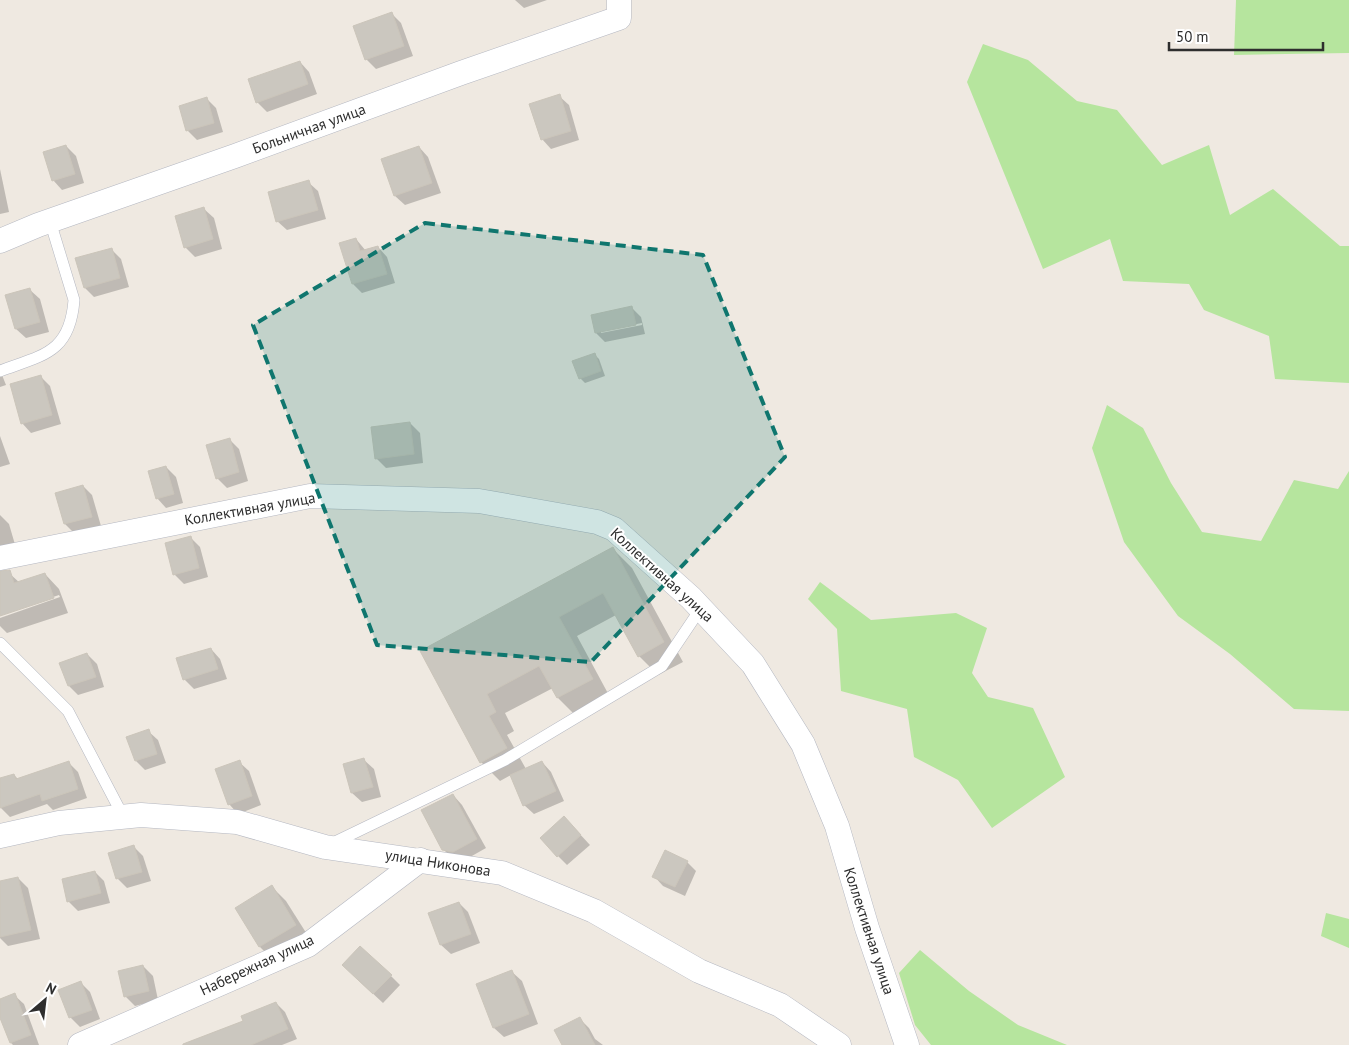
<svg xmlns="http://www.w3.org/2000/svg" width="1349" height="1045" font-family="'PT Sans',sans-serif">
<rect width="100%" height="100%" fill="#efe9e1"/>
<g fill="#b6e59e">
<path d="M1236,0H1349V53L1234,55Z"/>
<path d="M983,44L1028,60L1077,101L1117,110L1162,165L1209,145L1230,215L1273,189L1340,246H1349V383L1275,379L1269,336L1204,310L1189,284L1123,281L1110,239L1043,269L967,82Z"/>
<path d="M1107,405L1143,428L1171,483L1202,532L1261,541L1294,480L1338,489L1349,471V711L1294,709L1230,654L1178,616L1124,542L1092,448Z"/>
<path d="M820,582L871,620L956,613L987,628L972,673L988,697L1033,708L1065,777L992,828L958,780L914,757L907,709L841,691L837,629L808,599Z"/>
<path d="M1326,913L1349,919V948L1321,936Z"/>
<path d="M920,950L969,991L1018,1025L1067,1045H931L915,1025L899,973Z"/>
</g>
<g fill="#0003" fill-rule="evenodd">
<path d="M515,0H547L524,8Z"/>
<path d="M392,14L401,23L413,56L376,69L366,59Z"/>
<path d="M300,62L309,72L317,94L267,112L257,102Z"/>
<path d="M559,96L569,105L579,140L551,149L542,139Z"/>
<path d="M207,99L216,108L223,132L197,140L187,130Z"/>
<path d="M66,146L76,156L84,183L62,190L53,180Z"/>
<path d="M419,147L428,157L441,193L405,205L395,196L383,160Z"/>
<path d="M0,169L9,212L0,214Z"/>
<path d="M308,182L318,191L326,219L287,230L277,221Z"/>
<path d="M204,209L214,218L222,249L195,257L185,247Z"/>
<path d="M356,239L366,251L378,247L387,257L395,283L362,293L353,284Z"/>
<path d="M111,249L121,259L129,287L94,297L85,288Z"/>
<path d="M30,290L40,299L49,332L26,338L16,329L7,296Z"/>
<path d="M632,308L641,317L645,334L605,342L596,333ZM642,323V325L601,333V331Z"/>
<path d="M595,355L599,359L605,376L585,383L580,378Z"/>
<path d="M0,370L6,385L0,387Z"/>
<path d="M41,377L50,386L61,424L31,433L22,423Z"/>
<path d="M410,423L420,433L423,463L386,468L376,458Z"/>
<path d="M0,436L10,464L0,467Z"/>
<path d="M229,439L239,449L248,481L227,488L217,478Z"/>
<path d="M166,467L176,477L183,503L166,508L157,498Z"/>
<path d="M83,486L92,495L101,526L74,533L65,524Z"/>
<path d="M0,515L9,524L16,548L0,552Z"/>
<path d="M191,538L200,547L208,577L184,584L174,574Z"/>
<path d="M613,549L632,568L683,662L658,675L639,656L616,615L577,636L611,699L577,717L558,698L553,688L505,713L514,731L507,735L526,769L542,762L551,772L564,801L534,814L524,805L511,775L500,781L481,762L421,652Z"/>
<path d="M10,574L20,583L45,574L59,589L68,613L7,633L0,626V618L60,597L59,595L0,615V577Z"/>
<path d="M211,649L220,659L227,679L194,689L184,679Z"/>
<path d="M87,654L97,664L104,687L78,695L69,686Z"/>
<path d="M148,731L158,740L166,763L145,770L136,761Z"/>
<path d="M364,760L374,769L381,797L362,802L352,793L344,765Z"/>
<path d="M68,762L78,772L87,798L53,810L47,804L10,817L0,807V780L14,775L18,779Z"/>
<path d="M239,762L249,771L261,805L238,814L229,804Z"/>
<path d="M453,795L462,805L486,848L463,861L453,859L444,850Z"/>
<path d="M564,817L590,845L567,865L558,856Z"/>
<path d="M134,847L143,856L151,881L127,888L117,878Z"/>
<path d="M687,862L696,871L685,896L663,886L654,876Z"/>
<path d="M95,872L104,881L110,903L78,911L68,901Z"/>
<path d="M18,878L28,888L40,939L8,946L0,938V882Z"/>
<path d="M272,887L286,901L310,939L274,961L260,947Z"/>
<path d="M459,903L468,912L480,943L451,954L441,945Z"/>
<path d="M143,966L153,976L158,1000L135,1006L125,996Z"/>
<path d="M512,972L522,981L538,1024L504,1037L494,1028L478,985Z"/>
<path d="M353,975L391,976L400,985L383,1003Z"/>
<path d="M81,983L90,992L100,1019L80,1027L70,1017Z"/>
<path d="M14,995L24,1004L39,1045H13L11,1043L0,1015V1000Z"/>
<path d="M276,1003L285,1012L297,1039L282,1045H182L244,1021Z"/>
<path d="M579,1018L589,1028L595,1039L603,1045H564Z"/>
</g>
<g fill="#cbc7bf" stroke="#cbc5ba">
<path d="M392,12L404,46L365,60L353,26Z"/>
<path d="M300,61L308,84L256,103L248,79Z"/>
<path d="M560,94L571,131L541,140L529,104Z"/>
<path d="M207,97L214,123L186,131L179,106Z"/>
<path d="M66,145L75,174L52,181L43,152Z"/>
<path d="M419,146L432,183L394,196L381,159Z"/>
<path d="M309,180L318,210L276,222L268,192Z"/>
<path d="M204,207L213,239L184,248L175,216Z"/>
<path d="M356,238L360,251L378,246L387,274L352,284L339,243Z"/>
<path d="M112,248L120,278L84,288L75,258Z"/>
<path d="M30,288L40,322L15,329L5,295Z"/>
<path d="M632,306L636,325L595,333L591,315Z"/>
<path d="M595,353L601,371L579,379L572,361Z"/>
<path d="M41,375L52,415L21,424L10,384Z"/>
<path d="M410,422L414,454L375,459L371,427Z"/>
<path d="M230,438L239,472L216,479L206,445Z"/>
<path d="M166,466L174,494L156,499L148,471Z"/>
<path d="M83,485L92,517L64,524L55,493Z"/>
<path d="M191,536L199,568L173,575L165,543Z"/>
<path d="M613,547L664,642L638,657L603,593L559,617L593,679L557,698L539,666L487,694L496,712L489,716L507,748L480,763L420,651Z"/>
<path d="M10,570L14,583L45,573L54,598L0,616V571Z"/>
<path d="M211,648L218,669L183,680L176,658Z"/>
<path d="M87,653L96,677L68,686L59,663Z"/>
<path d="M149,729L157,754L135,761L126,737Z"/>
<path d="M364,758L373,787L351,793L343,764Z"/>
<path d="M240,760L252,796L228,805L215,769Z"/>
<path d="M69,761L78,789L42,801L40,794L0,808V778L14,774L16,779Z"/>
<path d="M542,761L556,791L523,806L510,775Z"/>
<path d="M453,794L477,839L453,852L442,850L421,810Z"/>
<path d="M564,816L581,835L557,857L540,838Z"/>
<path d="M134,845L142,872L116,879L108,853Z"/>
<path d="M665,850L688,861L675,887L652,877Z"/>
<path d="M95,871L101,893L67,902L62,879Z"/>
<path d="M18,877L31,930L0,937V881Z"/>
<path d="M272,885L296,925L259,947L235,908Z"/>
<path d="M459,902L471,934L440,945L428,913Z"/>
<path d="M360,946L392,975L373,994L342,965Z"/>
<path d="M143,965L149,991L124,997L118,971Z"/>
<path d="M512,970L529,1014L493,1028L476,984Z"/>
<path d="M81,981L92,1010L69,1018L58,990Z"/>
<path d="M15,993L31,1035L10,1043L0,1018V999Z"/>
<path d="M276,1002L288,1029L251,1045H183V1044L243,1021L241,1016Z"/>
<path d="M580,1017L595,1045H562L554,1030Z"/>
</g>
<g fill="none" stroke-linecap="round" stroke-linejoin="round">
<g stroke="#b4b7c1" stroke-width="12">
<g id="lane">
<path d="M0,371C43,355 70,353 74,300L50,221"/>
<path d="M0,643L68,711L123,816"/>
<path d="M331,844L505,760L662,666L701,608"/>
</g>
</g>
<g stroke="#b4b7c1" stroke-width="25">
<g id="street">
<path d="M0,241L38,225L235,156L461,73L619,18V0"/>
<path d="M0,558L310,496L479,501L597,522L614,529L691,598L753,664L803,744L837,826L867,928L907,1045"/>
<path d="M0,836L59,823L141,815L237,822L325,847L502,873L594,911L699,971L780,1005L839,1045"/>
<path d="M80,1045L308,945L420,860"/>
</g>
</g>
<use href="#lane" stroke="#fff" stroke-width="11"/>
<use href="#street" stroke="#fff" stroke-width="24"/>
</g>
<path fill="#0f766e" fill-opacity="0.2" stroke="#0f766e" stroke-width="4" stroke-dasharray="10 6" stroke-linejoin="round" d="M425,223L703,255L785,457L591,662L377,645L253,325Z"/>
<g text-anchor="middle" stroke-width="4" stroke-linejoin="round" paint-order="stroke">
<g font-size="15" fill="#2e2e2e" stroke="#fff">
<text transform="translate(309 129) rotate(-20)" y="5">Больничная улица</text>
<text transform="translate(250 509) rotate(-10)" y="5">Коллективная улица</text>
<text transform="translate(662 575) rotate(42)" y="5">Коллективная улица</text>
<text transform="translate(438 863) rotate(9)" y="5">улица Никонова</text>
<text transform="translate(869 931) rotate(72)" y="5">Коллективная улица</text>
<text transform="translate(257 965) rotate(-25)" y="5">Набережная улица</text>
</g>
</g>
<g transform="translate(45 1000) rotate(28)" stroke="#ffffff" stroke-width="4" paint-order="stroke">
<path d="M0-4L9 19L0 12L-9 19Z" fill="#2e2e2e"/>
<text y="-8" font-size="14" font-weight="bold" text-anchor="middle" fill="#2e2e2e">N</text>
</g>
<path d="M1169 42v8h154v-8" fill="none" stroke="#2e2e2e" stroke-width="2.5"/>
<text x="1176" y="42" font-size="15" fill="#2e2e2e" stroke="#ffffff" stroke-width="4" paint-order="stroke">50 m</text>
</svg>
